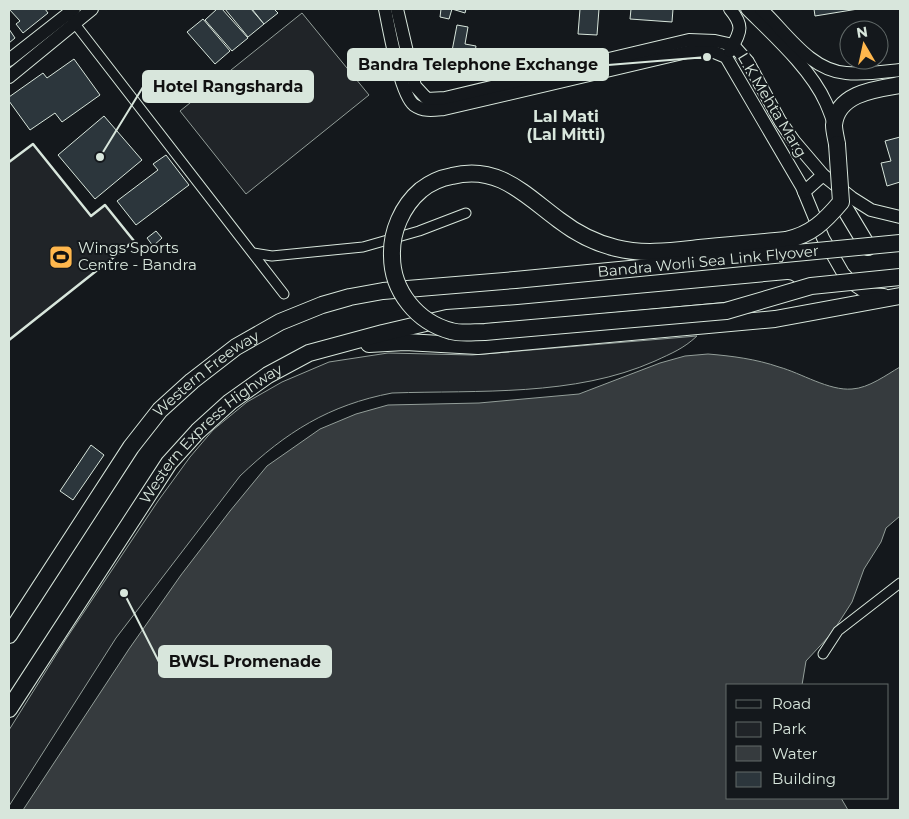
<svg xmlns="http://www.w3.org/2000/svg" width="909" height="819" font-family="Montserrat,sans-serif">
<rect width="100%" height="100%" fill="#14181c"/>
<g fill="#202428" stroke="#939e99">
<path d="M302,13L369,95L246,194L180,111Z"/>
<path d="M33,144L91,216L105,205L134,241L9,340V162Z"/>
<path d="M697,336C683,349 672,353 655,361C574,397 479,390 392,393C329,405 286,432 240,476L116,638L9,806V730L66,639L158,501L190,457L213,430L247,402L282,382L329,362L388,353L472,355Z"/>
</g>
<path fill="#363b3e" stroke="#939e99" d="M708,354C732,356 756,359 779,367C801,373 829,391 852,389C869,388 886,375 900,367V516L886,528L881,542L864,569L852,602L832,633L806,661L802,685H728V798H841L848,810H23L129,649L181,575L230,511L267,466L320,429L356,414L388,405L479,403L579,394L660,363L685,356Z"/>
<g fill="#2c363c" stroke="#d8e6dc">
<path d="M9,9H45L48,13L23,33L16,24L20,21Z"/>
<path d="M217,9H222L248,38L232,51L205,20Z"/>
<path d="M225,9H251L264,24L248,37Z"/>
<path d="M252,9H274L278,13L264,24Z"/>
<path d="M441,9H466L465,13L452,9L449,19L440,17Z"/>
<path d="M580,9H599L597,35L578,34Z"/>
<path d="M631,9H673L672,22L630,19Z"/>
<path d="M814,9H858L815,16Z"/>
<path d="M203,19L230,51L215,64L187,32Z"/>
<path d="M457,25L468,27L465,44L476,46L474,58L468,57V54L455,52L454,63H457L456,68L444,66L447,50L452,51Z"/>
<path d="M9,29L15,38L9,43Z"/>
<path d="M74,59L100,95L62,122L55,113L30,130L9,101V97L43,73L47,78Z"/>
<path d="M104,116L142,160L95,199L58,155Z"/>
<path d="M900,137V182L887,186L881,163L891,161L885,141Z"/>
<path d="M166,155L189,185L136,225L117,201L158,170L153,164Z"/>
<path d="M156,231L162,238L153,246L147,238Z"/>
<path d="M91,445L104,455L73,500L60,491Z"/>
</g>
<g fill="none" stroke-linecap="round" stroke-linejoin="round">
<g stroke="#d8e6dc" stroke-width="11">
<g id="street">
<path d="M72,20L284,294"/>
<path d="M253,253L272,256L363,247L419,231L466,213"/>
<path d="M823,654L838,631L900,583"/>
</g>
</g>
<g stroke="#d8e6dc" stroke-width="14">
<g id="secondary">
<path d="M385,9C389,28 400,94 414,105C424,112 434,110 444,109L687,52H714L726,57L802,187L823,238L843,273L853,284L868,294L884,295"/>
<path d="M397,9L415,86L427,99L445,98L689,40L715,41L733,45L748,62L780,121L794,141L823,175L852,198L871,210L900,217"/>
<path d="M747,9C773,35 811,69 826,103C829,110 832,117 834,125"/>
<path d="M761,9C786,32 809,70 846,73C864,75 882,72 900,70"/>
<path d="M730,51C740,32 745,27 730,9"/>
<path d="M9,60L74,9"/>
<path d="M9,77L92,9"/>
<path d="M804,192L823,175"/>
</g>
</g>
<g stroke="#d8e6dc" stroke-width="18">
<g id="highway">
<path d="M837,144C836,138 834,131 834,125C837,93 876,89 900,85"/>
<path d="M841,202L868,247"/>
<path d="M369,344L405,342L478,346L775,319L900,296"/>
<path id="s1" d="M9,635L131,447L160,410L192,381L236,347L280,322L322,305L350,297L383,291L515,280"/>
<path id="s2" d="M9,709L169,463L198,431L230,402L268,375L309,353L383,333L447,318L518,313L788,288"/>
</g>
</g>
<use href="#street" stroke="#14181c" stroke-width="9"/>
<use href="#secondary" stroke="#14181c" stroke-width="12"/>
<use href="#highway" stroke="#14181c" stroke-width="16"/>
<g stroke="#d8e6dc" stroke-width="18" stroke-linecap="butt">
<g id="highway-bridge">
<path d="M837,144L841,202C825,221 811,235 786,240C757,243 728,245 699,248C672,251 643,255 616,248C595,243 576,233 559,220C525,195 498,164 452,176C441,178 431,182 421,190C402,206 391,232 392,256C392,291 417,322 451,331C461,334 474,332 485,332L726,311L811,286L900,277"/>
<path id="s3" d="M515,280L900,243"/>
</g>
</g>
<use href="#highway-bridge" stroke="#14181c" stroke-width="16"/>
<path stroke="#d8e6dc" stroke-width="2.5" d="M9,162L33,144L91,216L105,205L134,241L9,340"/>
</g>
<defs>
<g id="stadium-square" transform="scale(1.25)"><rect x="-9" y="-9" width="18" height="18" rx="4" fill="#ffb74d" stroke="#14181c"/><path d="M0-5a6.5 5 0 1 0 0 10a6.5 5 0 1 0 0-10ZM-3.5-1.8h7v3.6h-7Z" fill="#111"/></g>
</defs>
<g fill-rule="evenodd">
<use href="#stadium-square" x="61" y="257"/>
</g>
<g text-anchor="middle" stroke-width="4" stroke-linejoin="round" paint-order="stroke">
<g font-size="15" fill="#d8e6dc" stroke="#14181c">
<text transform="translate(772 105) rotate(59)" y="5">L K Mehta Marg</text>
<text dy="5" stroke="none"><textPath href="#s3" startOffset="194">Bandra Worli Sea Link Flyover</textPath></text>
<text dy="5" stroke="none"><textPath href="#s1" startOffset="330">Western Freeway</textPath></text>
<text dy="5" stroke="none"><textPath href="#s2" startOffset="344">Western Express Highway</textPath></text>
</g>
<g font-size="15" fill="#d8e6dc" stroke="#14181c" text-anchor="start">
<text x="78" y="253">Wings Sports<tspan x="78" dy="17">Centre - Bandra</tspan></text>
</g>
<g font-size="16" font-weight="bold" fill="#d8e6dc" stroke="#14181c">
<text x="566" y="122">Lal Mati<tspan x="566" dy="18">(Lal Mitti)</tspan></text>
</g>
</g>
<path fill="none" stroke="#d8e6dc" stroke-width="2" d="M707 57L608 65M100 157L143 87M124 593L159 662"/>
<g fill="#d8e6dc" stroke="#14181c" stroke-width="2">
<circle cx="707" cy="57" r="5"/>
<circle cx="100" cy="157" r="5"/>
<circle cx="124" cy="593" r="5"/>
</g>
<g fill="#d8e6dc" stroke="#d8e6dc" stroke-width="2">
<rect x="348" y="49" width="260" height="31" rx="5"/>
<rect x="143" y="71" width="170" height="31" rx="5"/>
<rect x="159" y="646" width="172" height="31" rx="5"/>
</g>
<g font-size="16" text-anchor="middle" font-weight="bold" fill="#111">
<text x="478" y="70">Bandra Telephone Exchange</text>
<text x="228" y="92">Hotel Rangsharda</text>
<text x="245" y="667">BWSL Promenade</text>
</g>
<rect width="909" height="819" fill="none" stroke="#d8e6dc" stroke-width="20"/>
<rect x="726" y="684" width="162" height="115" fill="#14181c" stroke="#626a69"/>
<rect x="736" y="700" width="25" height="8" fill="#14181c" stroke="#626a69"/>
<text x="772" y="709" font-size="15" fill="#d8e6dc">Road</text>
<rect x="736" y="722" width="25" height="15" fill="#202428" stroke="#626a69"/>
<text x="772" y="734" font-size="15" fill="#d8e6dc">Park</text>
<rect x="736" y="746" width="25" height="15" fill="#363b3e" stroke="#626a69"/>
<text x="772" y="759" font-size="15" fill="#d8e6dc">Water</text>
<rect x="736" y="772" width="25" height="15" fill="#2c363c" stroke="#626a69"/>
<text x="772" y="784" font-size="15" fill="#d8e6dc">Building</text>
<g transform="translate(864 45) rotate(351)"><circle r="24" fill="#14181c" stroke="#626a69"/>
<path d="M0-4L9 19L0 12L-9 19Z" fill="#ffb74d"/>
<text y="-8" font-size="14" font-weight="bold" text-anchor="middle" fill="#d8e6dc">N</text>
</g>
</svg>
